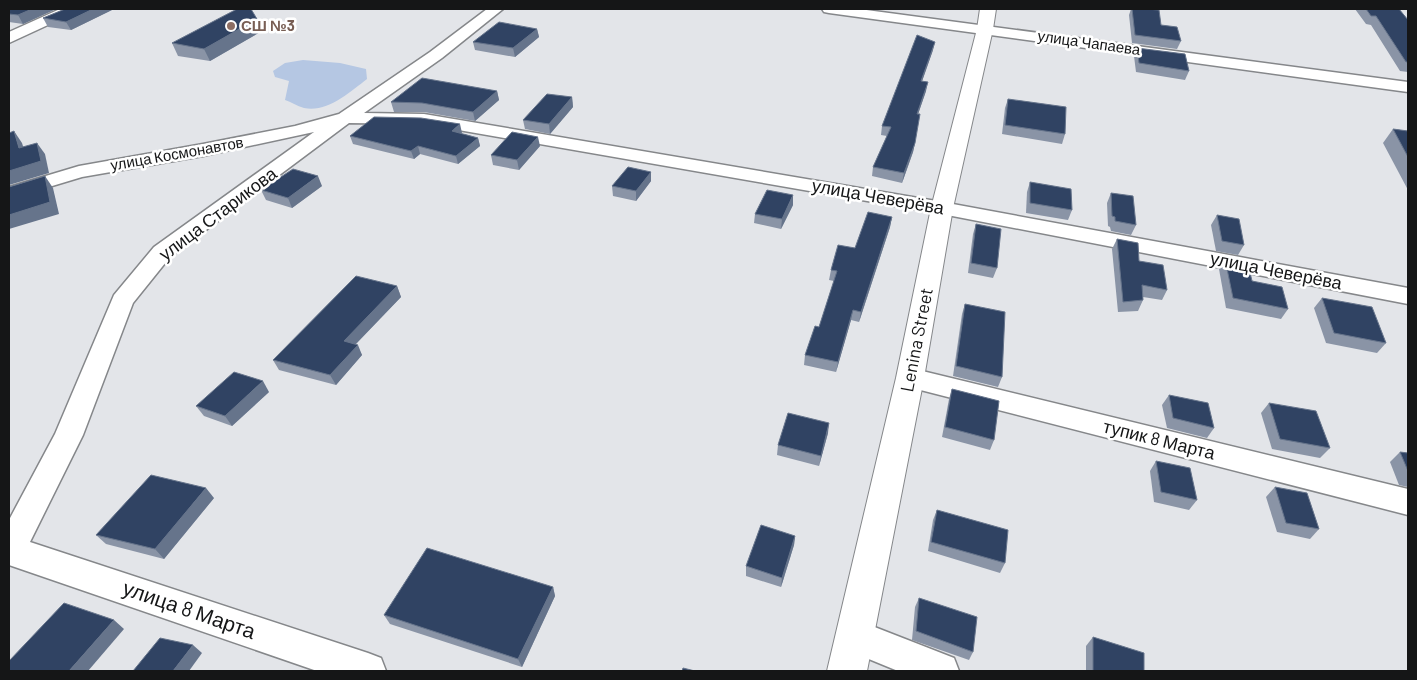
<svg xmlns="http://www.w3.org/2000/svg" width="1417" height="680" font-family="Barlow,sans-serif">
<rect width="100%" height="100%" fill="#e3e5e9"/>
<path fill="#b5c7e3" d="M303,60L340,63L366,69L367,79C350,92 327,113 304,108C297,106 291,102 285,100L289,81L275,77L273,71L285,63Z"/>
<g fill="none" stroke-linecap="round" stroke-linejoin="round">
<g stroke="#85878a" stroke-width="3">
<g id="minor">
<path d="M60,9H78L76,12L9,43V32Z"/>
<path d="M487,9H503L442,58L364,113L424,114L942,202L1408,288V304L942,214L424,124L349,123L170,257L133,303L83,435L30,542L368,653L381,658L386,671H317L9,565V520L55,434L114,295L154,247L314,132L203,156L82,177L9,199V187L79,166L203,144L295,126L339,114L430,52Z"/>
<path d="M822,9H859L1408,82V92L829,13L824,12Z"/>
<path d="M910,368L1408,489V515L901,385L897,378L901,371Z"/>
<path d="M854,619L954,658L959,671H898L842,648L837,636L842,624Z"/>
</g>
</g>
<g stroke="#85878a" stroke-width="2">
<path id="tertiary" d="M980,9H996L993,29L953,208L924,378L867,671H827L896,378L931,208L977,29Z"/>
</g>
<use href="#minor" fill="#fff" fill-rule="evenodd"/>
<use href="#tertiary" fill="#fff" fill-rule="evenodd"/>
</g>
<g fill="#8a94a6">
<path d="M9,9H56L23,24L9,22Z"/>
<path d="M65,9H114L71,30L48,27L43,18Z"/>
<path d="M1131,9H1146L1161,25L1181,41L1177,49L1132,43L1129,15Z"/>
<path d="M1355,9H1399L1408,20V72L1400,71L1371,25L1366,24Z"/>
<path d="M257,19L262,31L210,61L178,56L172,43Z"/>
<path d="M537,29L539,37L515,57L475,50L473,42Z"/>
<path d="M1137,48L1189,71L1185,80L1136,72L1134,56Z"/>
<path d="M933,50L922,81L926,91L918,114L915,143L913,152L902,183L872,176L873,167L887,136L881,135L882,126Z"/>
<path d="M497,91L499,100L475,121L424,112H394L391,102Z"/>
<path d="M572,97L573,107L550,134L525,129L523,120Z"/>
<path d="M1008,99L1065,134L1062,144L1002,134L1005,108Z"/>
<path d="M1393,129L1408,131V190L1383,143Z"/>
<path d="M461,133L478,138L480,146L458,164L420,154L414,159L353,144L350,136L462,133Z"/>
<path d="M540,146L519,170L493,165L491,155Z"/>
<path d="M651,172V181L636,201L613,196L612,186Z"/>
<path d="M1030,182L1072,210L1068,220L1026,213L1027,192Z"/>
<path d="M322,186L292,208L266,200L261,190Z"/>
<path d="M1111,193L1136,225L1131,235L1111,231L1110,227L1108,226L1107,203Z"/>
<path d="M793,205L781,229L754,223L755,214Z"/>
<path d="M1217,215L1244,245L1238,255L1216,251L1211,225Z"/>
<path d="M892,217L890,227L859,322L851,320L836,372L804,365L805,355L819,327L834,281L829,280L831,270L855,248Z"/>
<path d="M976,224L997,268L993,278L968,273L973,234Z"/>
<path d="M1117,239L1167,290L1162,300L1143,297V300L1138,311L1118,312L1112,249Z"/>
<path d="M1225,259L1288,309L1281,319L1226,308L1219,269Z"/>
<path d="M397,286L401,297L356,344L362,355L336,385L279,370L273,360Z"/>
<path d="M1322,298L1386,343L1377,353L1326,343L1314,308Z"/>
<path d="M965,304L1002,377L998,387L953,376L962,314Z"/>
<path d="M952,389L994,440L990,450L942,437L949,399Z"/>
<path d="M269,392L232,426L204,416L196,406Z"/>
<path d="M1169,395L1214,428L1207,438L1167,428L1162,405Z"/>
<path d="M1269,403L1330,448L1320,458L1272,449L1261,413Z"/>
<path d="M828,433L819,466L777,455L778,445Z"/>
<path d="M1400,452L1408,453V487L1399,485L1390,462Z"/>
<path d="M1156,461L1197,500L1189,510L1154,502L1150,471Z"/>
<path d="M1275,487L1319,529L1310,539L1277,532L1266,497Z"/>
<path d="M214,498L164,559L106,544L96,535Z"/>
<path d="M937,510L1005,563L1000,573L928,551L933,520Z"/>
<path d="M795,536L794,545L781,587L746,576V566Z"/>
<path d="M553,587L555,596L522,667L390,624L384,615Z"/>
<path d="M919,598L973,652L969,660L912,640L915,607Z"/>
<path d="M1093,637L1144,671H1086V646Z"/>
</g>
<g fill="#66748b">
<path d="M32,9H56L23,24L18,15Z"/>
<path d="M93,9H114L71,30L66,22Z"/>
<path d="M257,19L262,31L210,61L204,49Z"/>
<path d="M537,29L539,37L515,57L513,48Z"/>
<path d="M935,42L933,50L919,90L921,81Z"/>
<path d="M928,82L926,91L915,123L917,114Z"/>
<path d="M497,91L499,100L475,121L473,112Z"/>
<path d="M572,97L573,107L550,134L549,124Z"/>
<path d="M460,124L462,133L454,139L452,131Z"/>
<path d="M14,131L22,143L27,159L19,148Z"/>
<path d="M538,137L540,146L519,170L517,160Z"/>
<path d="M478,138L480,146L458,164L456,156Z"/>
<path d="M37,143L45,154L49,173L9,185V171Z"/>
<path d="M915,143L913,152L902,183L904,173Z"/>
<path d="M418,146L420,154L414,159L411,151Z"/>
<path d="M651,172V181L636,201V191Z"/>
<path d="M45,176L53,188L59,214L9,229V215Z"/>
<path d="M318,176L322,186L292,208L288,198Z"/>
<path d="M793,195V205L781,229L782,219Z"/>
<path d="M892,217L890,227L859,322L861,312Z"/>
<path d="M397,286L401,297L349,351L344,341Z"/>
<path d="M853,310L851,320L836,372L838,362Z"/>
<path d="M358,345L362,355L336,385L330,375Z"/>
<path d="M263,381L269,392L232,426L225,416Z"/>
<path d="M829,423L828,433L819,466L821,456Z"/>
<path d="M206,488L214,498L164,559L155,549Z"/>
<path d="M795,536L794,545L781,587L782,578Z"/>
<path d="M553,587L555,596L522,667L518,659Z"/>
<path d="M114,620L124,629L88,671H69Z"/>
<path d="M193,645L202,653L189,671H173Z"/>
</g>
<g fill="#304363" stroke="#66748b">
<path d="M9,9H32L18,15L9,14Z"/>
<path d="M65,9H93L66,22L43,18Z"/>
<path d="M237,9H251L257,19L204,49L172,43Z"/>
<path d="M1132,9H1146L1159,10L1161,25L1177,27L1181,41L1135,35Z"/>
<path d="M1366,9H1399L1408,20V62H1406L1376,16H1371Z"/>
<path d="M499,22L537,29L513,48L473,42Z"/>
<path d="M917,35L935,42L921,81L928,82L917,114H920L915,143L904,173L873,167L891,127L882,126Z"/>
<path d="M1137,48L1185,54L1189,71L1139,63Z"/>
<path d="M422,78L497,91L473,112L422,103L391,102Z"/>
<path d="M547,94L572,97L549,124L523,120Z"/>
<path d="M1008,99L1066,107L1065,134L1005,125Z"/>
<path d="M374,117L421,118L460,124L452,131L478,138L456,156L418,146L411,151L350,136Z"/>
<path d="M1393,129L1408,131V157Z"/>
<path d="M14,131L19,148L37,143L41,161L9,171V133Z"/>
<path d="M512,132L538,137L517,160L491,155Z"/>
<path d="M628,167L651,172L636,191L612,186Z"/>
<path d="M293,169L318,176L288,198L261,190Z"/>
<path d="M45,176L50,202L9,215V187Z"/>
<path d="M1030,182L1071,189L1072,210L1030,203Z"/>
<path d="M767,190L793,195L782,219L755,214Z"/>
<path d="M1111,193L1133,196L1136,225L1115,221V217L1112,216Z"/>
<path d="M868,212L892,217L861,312L853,310L838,362L805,355L815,326L819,327L837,271L831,270L838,245L855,248Z"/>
<path d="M1217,215L1239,219L1244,245L1222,241Z"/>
<path d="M976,224L1001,229L997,268L971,263Z"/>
<path d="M1117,239L1138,243L1139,261L1163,265L1167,290L1142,285L1143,300L1123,302Z"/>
<path d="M1225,259L1248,264L1252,281L1282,287L1288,309L1233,298Z"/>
<path d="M356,276L397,286L344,341L358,345L330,375L273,360Z"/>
<path d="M1322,298L1372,307L1386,343L1334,333Z"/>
<path d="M965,304L1005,312L1002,377L956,366Z"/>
<path d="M234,372L263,381L225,416L196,406Z"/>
<path d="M952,389L999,401L994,440L945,427Z"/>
<path d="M1169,395L1208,403L1214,428L1173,418Z"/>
<path d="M1269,403L1316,411L1330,448L1280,439Z"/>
<path d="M788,413L829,423L821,456L778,445Z"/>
<path d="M1400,452L1408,453V471Z"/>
<path d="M1156,461L1190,468L1197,500L1161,492Z"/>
<path d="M151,475L206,488L155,549L96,535Z"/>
<path d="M1275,487L1307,493L1319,529L1286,523Z"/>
<path d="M937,510L1008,530L1005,563L931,542Z"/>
<path d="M761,525L795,536L782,578L746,566Z"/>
<path d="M427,548L553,587L518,659L384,615Z"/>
<path d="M919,598L977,617L973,652L916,631Z"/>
<path d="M64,603L114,620L69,671H9V661Z"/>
<path d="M1093,637L1144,653V671H1093Z"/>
<path d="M160,638L193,645L173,671H133Z"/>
<path d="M683,668L695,671H682Z"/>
</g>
<circle fill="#8d6e63" stroke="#fff" stroke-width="2" cx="231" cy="26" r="5"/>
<g text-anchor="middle" stroke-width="5" stroke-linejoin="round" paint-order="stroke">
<g font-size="15" font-weight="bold" fill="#785e54" stroke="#fff" text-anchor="start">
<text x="241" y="31">СШ №3</text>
</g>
<g font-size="15" fill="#151617" stroke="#fff">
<text transform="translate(1089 43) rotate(8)" y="5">улица Чапаева</text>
<text transform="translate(177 154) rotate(-10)" y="5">улица Космонавтов</text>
</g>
<g font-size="18" fill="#151617" stroke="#fff">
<text transform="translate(878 197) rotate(10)" y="6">улица Чеверёва</text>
<text transform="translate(218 214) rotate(-37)" y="6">улица Старикова</text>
<text transform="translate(1276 271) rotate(11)" y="6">улица Чеверёва</text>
<text transform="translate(917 340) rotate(-79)" y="6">Lenina Street</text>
<text transform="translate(1159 440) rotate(14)" y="6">тупик 8 Марта</text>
</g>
<g font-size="21" fill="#151617" stroke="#fff">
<text transform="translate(189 610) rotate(19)" y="7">улица 8 Марта</text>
</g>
</g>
<rect width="1417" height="680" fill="none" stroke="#151617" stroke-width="20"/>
</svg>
